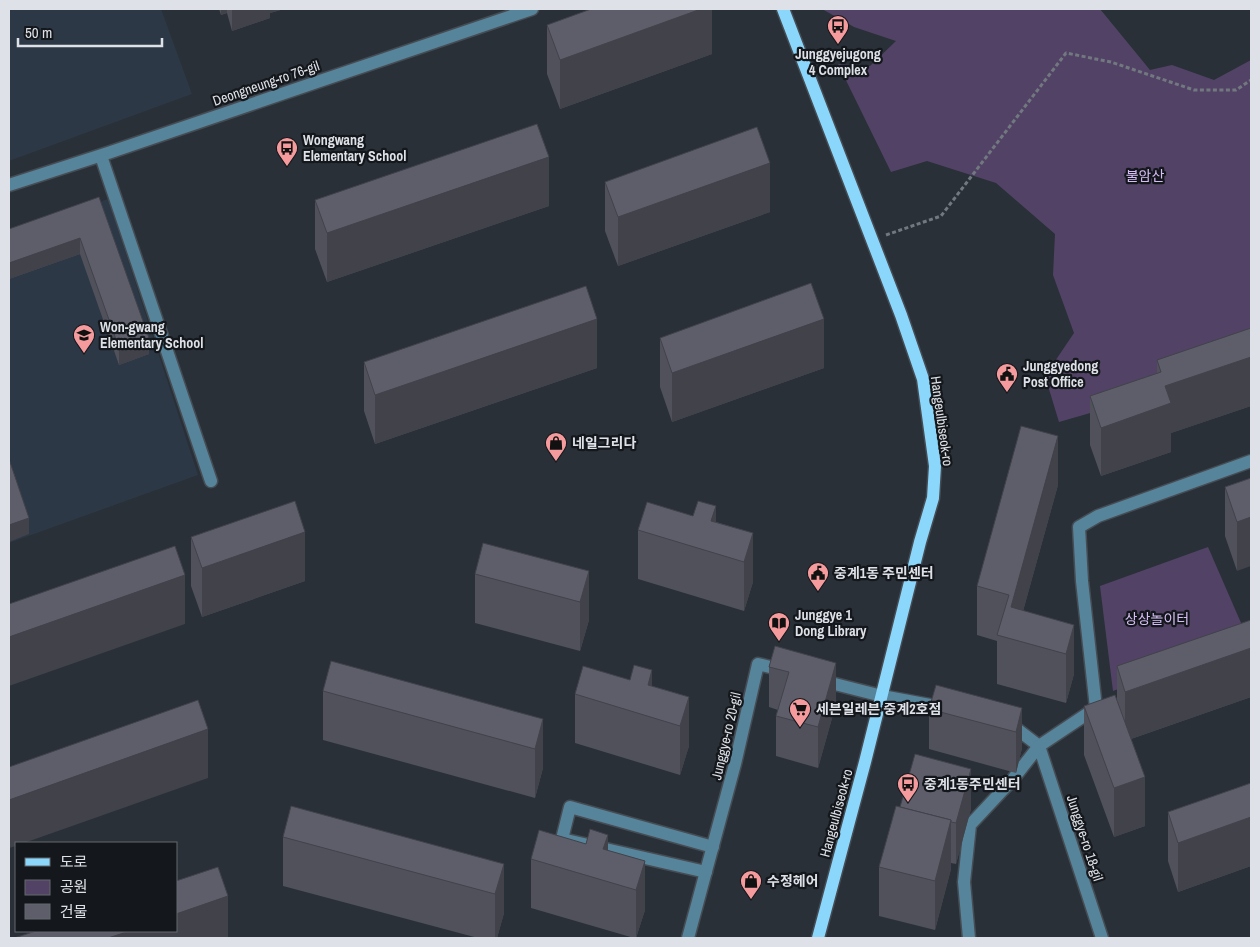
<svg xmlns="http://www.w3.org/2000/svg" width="1260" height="947" font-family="'Archivo Narrow','Noto Sans KR',sans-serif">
<rect width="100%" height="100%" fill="#293038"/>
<g fill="#2d3846">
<path d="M9,9H161L192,94L9,161Z"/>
<path d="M108,199L198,475L9,543V233Z"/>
</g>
<g fill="#524366">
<path d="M822,9H1100L1150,70L1172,65L1214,80L1251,60V341L1111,407L1059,422L1045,376L1074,333L1053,275L1055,234L996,183L927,161L891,172L838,64L870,66L896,41L854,27Z"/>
<path d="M1208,547L1248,639L1113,691L1100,586Z"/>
</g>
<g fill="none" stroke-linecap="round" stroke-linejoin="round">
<g stroke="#464c54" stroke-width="15">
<g id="minor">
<path d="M101,156L211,481"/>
<path d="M9,185L108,153L532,9"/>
<path d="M819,680L882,696L946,708"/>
<path d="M1009,723L1039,746L1102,938"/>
<path d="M706,872L562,839L570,807L713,847"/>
<path d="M688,938L735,764L758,664L786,671"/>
<path d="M969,938L964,882L970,825L1013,779L1039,746L1096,708L1082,581L1079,527L1098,516L1251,461"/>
</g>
</g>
<g stroke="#464c54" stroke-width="15">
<path id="major" d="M783,9L901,315L923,379L935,466L933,498L920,542L865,762L818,938"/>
</g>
<path stroke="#72787f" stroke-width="3" stroke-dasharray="4 2.5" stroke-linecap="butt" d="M886,235L941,216L1066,53L1111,62L1194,90H1236L1251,80"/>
<use href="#minor" stroke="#56849a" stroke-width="12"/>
<use href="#major" stroke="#8bd7fc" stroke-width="12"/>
</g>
<g fill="#50515b">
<path d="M219,9H284L270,13V18L232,31L227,13L221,15Z"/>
<path d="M712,9V54L560,109L547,74V25Z"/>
<path d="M605,182L770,212L618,266L605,231Z"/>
<path d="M99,197L149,354L119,365L80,254L9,279Z"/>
<path d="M315,200L549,206L327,282L315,249Z"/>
<path d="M1251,328V406L1171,433V452L1101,476L1090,445V396L1157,373V360Z"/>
<path d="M660,338L824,368L672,422L660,387Z"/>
<path d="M364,362L597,368L375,444L364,411Z"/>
<path d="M1251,478L1237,571L1225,536V487Z"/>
<path d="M1058,485L1023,611L1074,625V674L1066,703L997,684V641L977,635V586Z"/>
<path d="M716,522L753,533V582L744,611L638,579V530Z"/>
<path d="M191,537L305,581L202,617L191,586Z"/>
<path d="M589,571V620L580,651L475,623V574Z"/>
<path d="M1251,620V697L1131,739L1145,826L1114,837L1084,755V706L1117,700V666Z"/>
<path d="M775,646L836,704L818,768L776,756V716L778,710L769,707V667Z"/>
<path d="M652,686L689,697V746L680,775L575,743V694Z"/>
<path d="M323,691L543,719V768L535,798L323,740Z"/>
<path d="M1022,708V748L1016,773L929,749V709Z"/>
<path d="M1251,783V866L1178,892L1168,861V812Z"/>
<path d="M900,807L971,809L956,864L951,863V869L935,930L879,916V867Z"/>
<path d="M283,837L504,864V913L497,938H478L283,886Z"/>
<path d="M608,851L645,861V910L636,938H634L531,908V859Z"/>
</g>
<g fill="#41424a">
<path d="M221,9H227V13L221,15Z"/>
<path d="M232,9H284L270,13V18L232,31Z"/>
<path d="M701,9H712V54L560,109V60Z"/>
<path d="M549,157V206L327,282V233Z"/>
<path d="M770,163V212L618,266V217Z"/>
<path d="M80,238V254L9,279V263Z"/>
<path d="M597,319V368L375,444V395Z"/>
<path d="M824,319V368L672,422V373Z"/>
<path d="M149,338V354L119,365V348Z"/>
<path d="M1251,357V406L1171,433V452L1101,476V428L1165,386Z"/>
<path d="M1058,436V485L1015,640L1011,607Z"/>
<path d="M716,506V553L711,521Z"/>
<path d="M1251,517V566L1237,571V522Z"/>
<path d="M29,518V534L9,542V525Z"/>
<path d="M305,532V581L202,617V568Z"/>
<path d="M753,533V582L744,611V562Z"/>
<path d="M589,571V620L580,651V602Z"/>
<path d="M185,575V624L9,686V637Z"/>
<path d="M1074,625V674L1066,703V654Z"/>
<path d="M1251,648V697L1125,741V692Z"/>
<path d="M836,663V704L818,768V727Z"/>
<path d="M652,670V718L648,685Z"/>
<path d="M689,697V746L680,775V726Z"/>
<path d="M1022,708V748L1016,773V732Z"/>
<path d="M543,719V768L535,798V749Z"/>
<path d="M208,729V778L24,843H16V846L9,848V800Z"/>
<path d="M971,769V809L956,864V823Z"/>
<path d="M1145,777V826L1114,837V788Z"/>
<path d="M1251,817V866L1178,892V843Z"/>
<path d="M951,820V869L935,930V881Z"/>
<path d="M608,835V882L603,849Z"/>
<path d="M645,861V910L636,938V890Z"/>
<path d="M504,864V913L497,938H495V894Z"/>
<path d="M228,896V938H108L130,931H176V914Z"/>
</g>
<g fill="#5d5e6a" stroke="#41424a">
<path d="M591,9H701L560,60L547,25Z"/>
<path d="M537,124L549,157L327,233L315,200Z"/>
<path d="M757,127L770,163L618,217L605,182Z"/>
<path d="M99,197L149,338L119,348L80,238L9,263V229Z"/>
<path d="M811,283L824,319L672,373L660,338Z"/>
<path d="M586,286L597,319L375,395L364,362Z"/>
<path d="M1251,328V357L1165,386L1171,403L1101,428L1090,396L1161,372L1157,360Z"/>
<path d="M1021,426L1058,436L1011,607L1074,625L1066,654L997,635L1009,595L977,586Z"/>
<path d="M9,459L29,518L9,525Z"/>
<path d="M1251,478V517L1237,522L1225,487Z"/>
<path d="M295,501L305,532L202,568L191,537Z"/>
<path d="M698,501L716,506L711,521L753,533L744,562L638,530L647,502L693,516Z"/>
<path d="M483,543L589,571L580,602L475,574Z"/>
<path d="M175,546L185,575L9,637V604Z"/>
<path d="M1251,620V648L1125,692L1117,666Z"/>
<path d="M775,646L836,663L818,727L776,716L789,672L769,667Z"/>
<path d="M331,661L543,719L535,749L323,691Z"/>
<path d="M634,665L652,670L648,685L689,697L680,726L575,694L583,666L630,680Z"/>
<path d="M936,685L1022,708L1016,732L929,709Z"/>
<path d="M1115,695L1145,777L1114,788L1084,706Z"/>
<path d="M198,700L208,729L9,800V767Z"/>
<path d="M915,754L971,769L956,823L951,822V820L900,807Z"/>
<path d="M1251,783V817L1178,843L1168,812Z"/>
<path d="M291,806L504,864L495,894L283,837Z"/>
<path d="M896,806L951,820L935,881L879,867Z"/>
<path d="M590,829L608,835L603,849L645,861L636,890L531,859L539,830L586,844Z"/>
<path d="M218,867L228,896L176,914V881Z"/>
<path d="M36,931H130L108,938H14Z"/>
</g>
<defs>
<g id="bus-pin" transform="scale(1.125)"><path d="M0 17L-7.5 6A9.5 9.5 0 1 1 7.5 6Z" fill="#f59b9d" stroke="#14171b"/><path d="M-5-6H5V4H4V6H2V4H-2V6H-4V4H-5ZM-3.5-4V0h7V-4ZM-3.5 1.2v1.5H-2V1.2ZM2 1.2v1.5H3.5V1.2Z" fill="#111"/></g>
<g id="school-pin" transform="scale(1.125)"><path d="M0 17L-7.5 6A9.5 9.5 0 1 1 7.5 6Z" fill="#f59b9d" stroke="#14171b"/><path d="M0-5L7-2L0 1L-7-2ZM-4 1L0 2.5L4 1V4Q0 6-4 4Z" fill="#111"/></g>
<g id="civic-pin" transform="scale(1.125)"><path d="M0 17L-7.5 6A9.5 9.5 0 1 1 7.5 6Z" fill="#f59b9d" stroke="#14171b"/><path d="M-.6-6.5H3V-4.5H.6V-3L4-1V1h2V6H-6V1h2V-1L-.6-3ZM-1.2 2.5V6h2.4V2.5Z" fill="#111"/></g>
<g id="shop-pin" transform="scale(1.125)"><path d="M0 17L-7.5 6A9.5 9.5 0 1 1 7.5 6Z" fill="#f59b9d" stroke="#14171b"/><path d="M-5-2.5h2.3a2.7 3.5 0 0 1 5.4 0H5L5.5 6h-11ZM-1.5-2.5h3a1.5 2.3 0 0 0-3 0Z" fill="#111"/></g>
<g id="library-pin" transform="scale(1.125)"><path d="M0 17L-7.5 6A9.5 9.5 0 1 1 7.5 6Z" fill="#f59b9d" stroke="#14171b"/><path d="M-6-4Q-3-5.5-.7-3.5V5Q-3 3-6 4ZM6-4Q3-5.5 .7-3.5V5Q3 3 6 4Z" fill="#111"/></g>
<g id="supermarket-pin" transform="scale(1.125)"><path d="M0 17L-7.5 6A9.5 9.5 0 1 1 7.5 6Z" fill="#f59b9d" stroke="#14171b"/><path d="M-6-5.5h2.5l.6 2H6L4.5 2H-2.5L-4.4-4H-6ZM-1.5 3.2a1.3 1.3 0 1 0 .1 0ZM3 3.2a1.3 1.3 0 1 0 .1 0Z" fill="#111"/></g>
</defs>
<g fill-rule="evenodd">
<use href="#bus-pin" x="838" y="26"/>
<use href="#bus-pin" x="287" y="148"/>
<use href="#school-pin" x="84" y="335"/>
<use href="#civic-pin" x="1007" y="374"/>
<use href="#shop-pin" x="556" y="443"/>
<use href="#civic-pin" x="818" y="573"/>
<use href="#library-pin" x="779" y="623"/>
<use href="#supermarket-pin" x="800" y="709"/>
<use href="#bus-pin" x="908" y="784"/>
<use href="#shop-pin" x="751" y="881"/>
</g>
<g text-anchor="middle" stroke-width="4.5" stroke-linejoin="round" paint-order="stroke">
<g font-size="14" font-weight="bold" fill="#dee2e8" stroke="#14171b" text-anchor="start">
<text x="838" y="59" text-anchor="middle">Junggyejugong<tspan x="838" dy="16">4 Complex</tspan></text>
<text x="303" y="145">Wongwang<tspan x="303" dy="16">Elementary School</tspan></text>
<text x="100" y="332">Won-gwang<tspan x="100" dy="16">Elementary School</tspan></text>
<text x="1023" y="371">Junggyedong<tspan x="1023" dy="16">Post Office</tspan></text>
<text x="572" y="448">네일그리다</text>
<text x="834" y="578">중계1동 주민센터</text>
<text x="795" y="620">Junggye 1<tspan x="795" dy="16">Dong Library</tspan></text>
<text x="816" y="714">세븐일레븐 중계2호점</text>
<text x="924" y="789">중계1동주민센터</text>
<text x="767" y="886">수정헤어</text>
</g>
<g font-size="14" fill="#dee2e8" stroke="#14171b">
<text transform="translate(266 83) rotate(-19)" y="5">Deongneung-ro 76-gil</text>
<text transform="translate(942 421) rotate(82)" y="5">Hangeulbiseok-ro</text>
<text transform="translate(726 736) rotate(-77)" y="5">Junggye-ro 20-gil</text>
<text transform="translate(836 813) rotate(-75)" y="5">Hangeulbiseok-ro</text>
<text transform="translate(1085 838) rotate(72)" y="5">Junggye-ro 18-gil</text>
</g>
<g font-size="14" fill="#d7bef8" stroke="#14171b">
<text x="1145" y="181">불암산</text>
<text x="1157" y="624">상상놀이터</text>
</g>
</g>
<rect width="1260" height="947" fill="none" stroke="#dee2e8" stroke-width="20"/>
<rect x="15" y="842" width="162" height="90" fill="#14171b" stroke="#65686d"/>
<rect x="25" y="858" width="25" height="8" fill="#8bd7fc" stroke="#65686d"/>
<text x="60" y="867" font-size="15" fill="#dee2e8">도로</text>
<rect x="25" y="880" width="25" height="15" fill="#524366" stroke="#65686d"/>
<text x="60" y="892" font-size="15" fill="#dee2e8">공원</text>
<rect x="25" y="904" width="25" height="15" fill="#5d5e6a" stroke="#65686d"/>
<text x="60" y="917" font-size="15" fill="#dee2e8">건물</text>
<path d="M18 38v8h144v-8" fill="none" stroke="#dee2e8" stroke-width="2.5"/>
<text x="25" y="38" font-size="15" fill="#dee2e8" stroke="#14171b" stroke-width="4" paint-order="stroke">50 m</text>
</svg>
